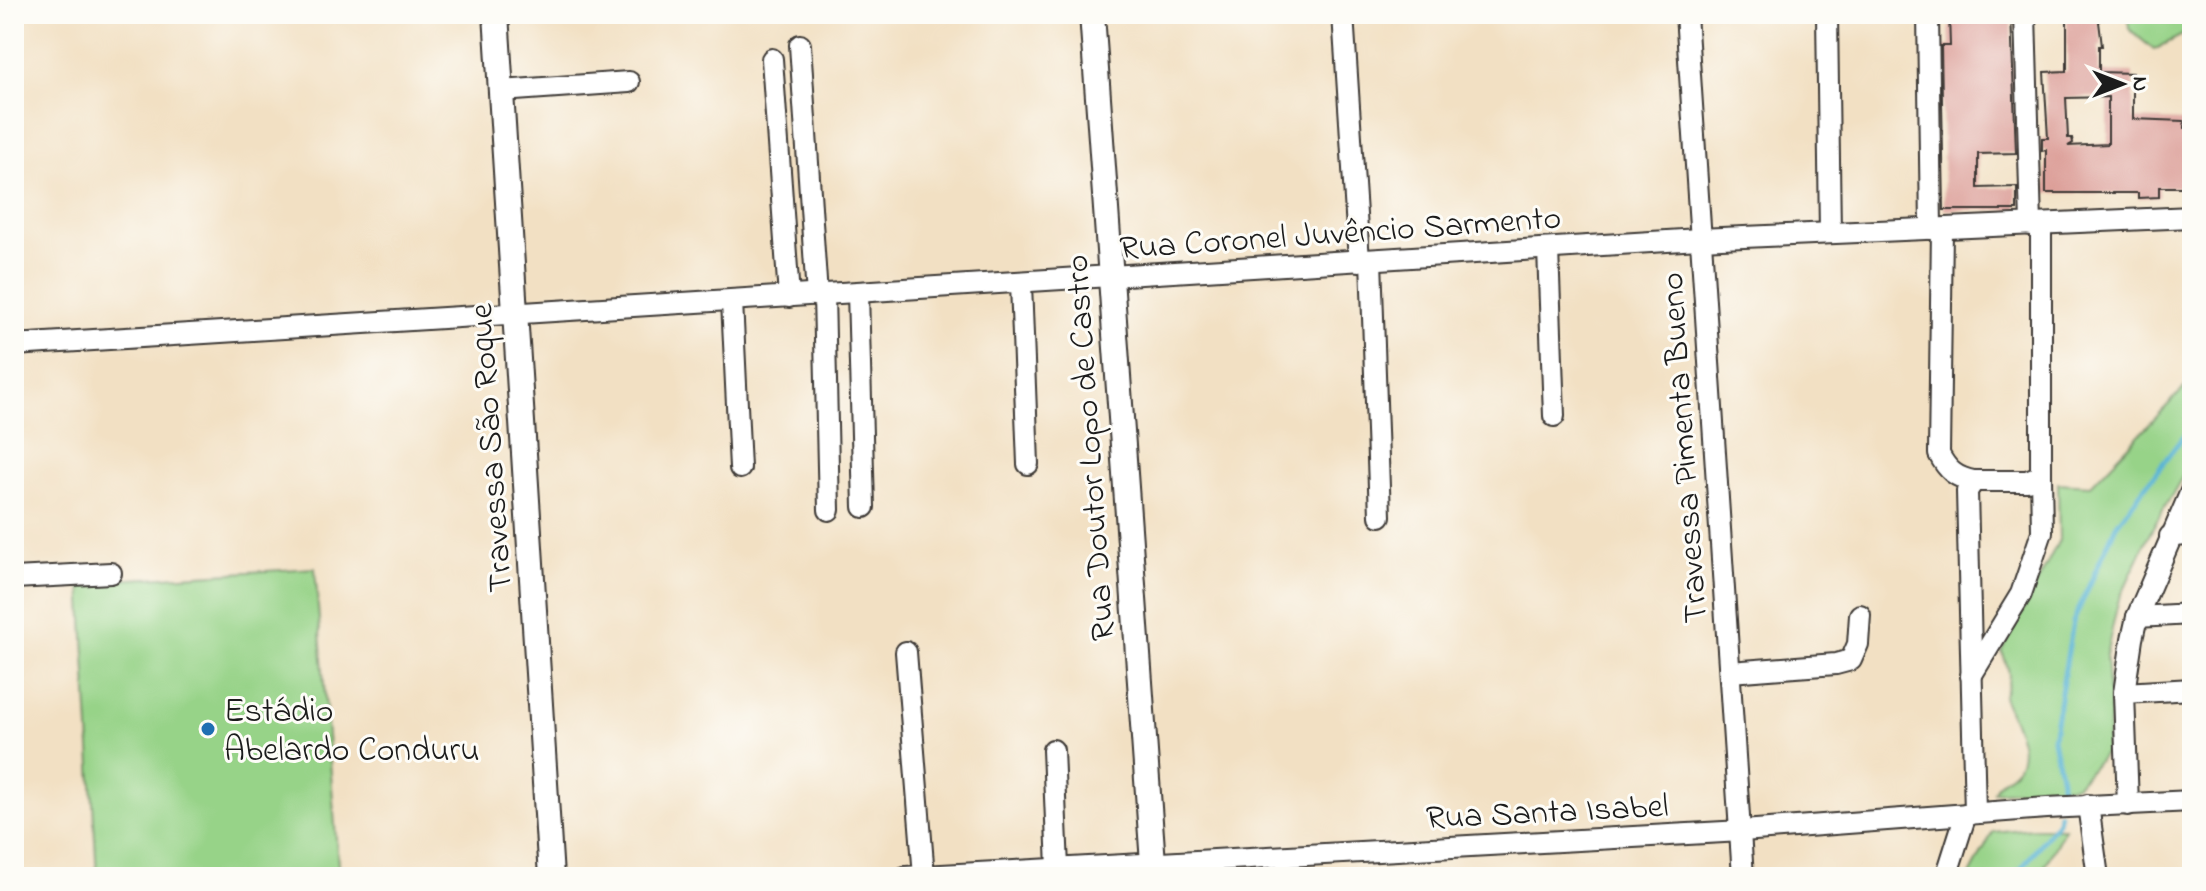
<svg xmlns="http://www.w3.org/2000/svg" width="2206" height="891" font-family="'Indie Flower',sans-serif">
<rect width="100%" height="100%" fill="#fdfcf7"/>
<filter id="ink" filterUnits="userSpaceOnUse"><feTurbulence type="fractalNoise" baseFrequency=".0125" numOctaves="2"/><feDisplacementMap in="SourceGraphic" scale="16" xChannelSelector="R" yChannelSelector="G"/><feConvolveMatrix kernelMatrix="1 2 1 2 8 2 1 2 1" color-interpolation-filters="sRGB"/></filter>
<filter id="wash" filterUnits="userSpaceOnUse"><feTurbulence type="fractalNoise" baseFrequency=".006" numOctaves="4" result="noise"/><feDisplacementMap in="SourceGraphic" scale="32" xChannelSelector="R" yChannelSelector="G"/><feGaussianBlur stdDeviation="1.8" result="paint"/><feColorMatrix in="noise" values="0 0 0 0 0 0 0 0 0 0 0 0 0 0 0 0 0 1.4 0 .05"/><feComposite in="paint" operator="in"/></filter>
<g filter="url(#wash)">
<rect width="100%" height="100%" fill="#f2e0c3"/>
<g fill="#97d388" stroke="#5a7852" stroke-width="2">
<path d="M2128,14H2192V30L2154,50L2129,29Z"/>
<path d="M2192,380V460L2150,533L2118,602L2106,655L2110,715L2106,752L2075,786L1994,792C1998,779 2007,779 2015,770C2033,749 2011,718 2003,697C2012,678 2010,671 2002,652L2059,540L2058,483L2091,485Z"/>
<path d="M315,568L339,877H97L81,582Z"/>
<path d="M2033,828H2065L2039,877H1969L1993,832Z"/>
</g>
<g fill="none" stroke-linecap="round" stroke-linejoin="round">
<g stroke="#56b3d4" stroke-width="5">
<path d="M2060,803L2061,780L2053,739L2073,622L2116,525L2192,425"/>
<path d="M2015,877L2058,821L2059,813"/>
</g>
</g>
<g id="blocks">
<g fill="#da9993" fill-rule="evenodd">
<path d="M1949,14H2011L2016,153L1978,154V188L2017,187V210H1944L1941,46H1950Z"/>
<path d="M2067,14H2098L2102,46H2099V72L2133,73V119L2184,121L2185,128H2192V187H2159V197L2138,198V193H2046V150L2042,151V138H2048L2044,72L2067,71ZM2108,97V144L2068,146L2073,143L2072,138H2068L2066,98Z"/>
</g>
</g>
</g>
<g filter="url(#ink)">
<use href="#blocks" fill-opacity="0" stroke="#3c3935" stroke-width="2"/>
<g fill="none" stroke-linecap="round" stroke-linejoin="round">
<g stroke="#3c3935" stroke-width="24">
<g id="minor">
<path d="M1343,14L1359,261"/>
<path d="M1686,14L1743,877"/>
<path d="M1827,14L1830,233"/>
<path d="M1928,14L1931,229"/>
<path d="M2025,14L2031,225"/>
<path d="M800,45L817,296"/>
<path d="M772,59L789,297"/>
<path d="M501,91L629,82"/>
<path d="M1942,229L1939,454C1947,470 1956,478 1974,481"/>
<path d="M1548,249L1554,416"/>
<path d="M1371,260L1380,516"/>
<path d="M1021,284L1028,464"/>
<path d="M858,293L864,507"/>
<path d="M824,295L829,510"/>
<path d="M732,301L740,468"/>
<path d="M14,345L1699,239L2192,217"/>
<path d="M2170,536L2192,535"/>
<path d="M14,578L111,573"/>
<path d="M2137,617L2192,614"/>
<path d="M906,652L924,876"/>
<path d="M1730,672L1836,664L1851,660L1858,644L1860,615"/>
<path d="M1971,676L2021,594L2042,532L2041,475"/>
<path d="M2124,693L2192,689"/>
<path d="M1053,750L1058,868"/>
<path d="M2088,805L2098,877"/>
<path d="M2128,805L2124,693L2132,639L2137,617L2192,489"/>
<path d="M1975,813L1967,491L1974,481H2027L2041,475V225"/>
<path d="M905,877L1742,831L2047,808L2192,801"/>
<path d="M1946,877L1966,814"/>
</g>
</g>
<g stroke="#3c3935" stroke-width="28">
<g id="major">
<path d="M496,14L551,877"/>
<path d="M1092,14L1154,877"/>
</g>
</g>
<use href="#minor" stroke="#fff" stroke-width="20"/>
<use href="#major" stroke="#fff" stroke-width="24"/>
</g>
</g>
<circle fill="#1f6fb2" stroke="#fdfcf7" stroke-width="3" cx="208" cy="729" r="8"/>
<g text-anchor="middle" stroke-width="6" stroke-linejoin="round" paint-order="stroke">
<g font-size="34" fill="#1c1c1c" stroke="#fdfcf7">
<text transform="translate(1340 231) rotate(-4)" y="12">Rua Coronel Juvêncio Sarmento</text>
<text transform="translate(489 448) rotate(-94)" y="12">Travessa São Roque</text>
<text transform="translate(1088 448) rotate(-94)" y="12">Rua Doutor Lopo de Castro</text>
<text transform="translate(1682 448) rotate(-94)" y="12">Travessa Pimenta Bueno</text>
<text transform="translate(1547 810) rotate(-3)" y="12">Rua Santa Isabel</text>
</g>
<g font-size="34" fill="#1c1c1c" stroke="#fdfcf7" text-anchor="start">
<text x="224" y="721">Estádio<tspan x="224" dy="39">Abelardo Conduru</tspan></text>
</g>
</g>
<rect width="2206" height="891" fill="none" stroke="#fdfcf7" stroke-width="48"/>
<g transform="translate(2122 84) rotate(90)" stroke="#fdfcf7" stroke-width="6" paint-order="stroke">
<path d="M0-6L14 30L0 20L-14 30Z" fill="#1c1c1c"/>
<text y="-12" font-size="22" font-weight="bold" text-anchor="middle" fill="#1c1c1c">N</text>
</g>
</svg>
